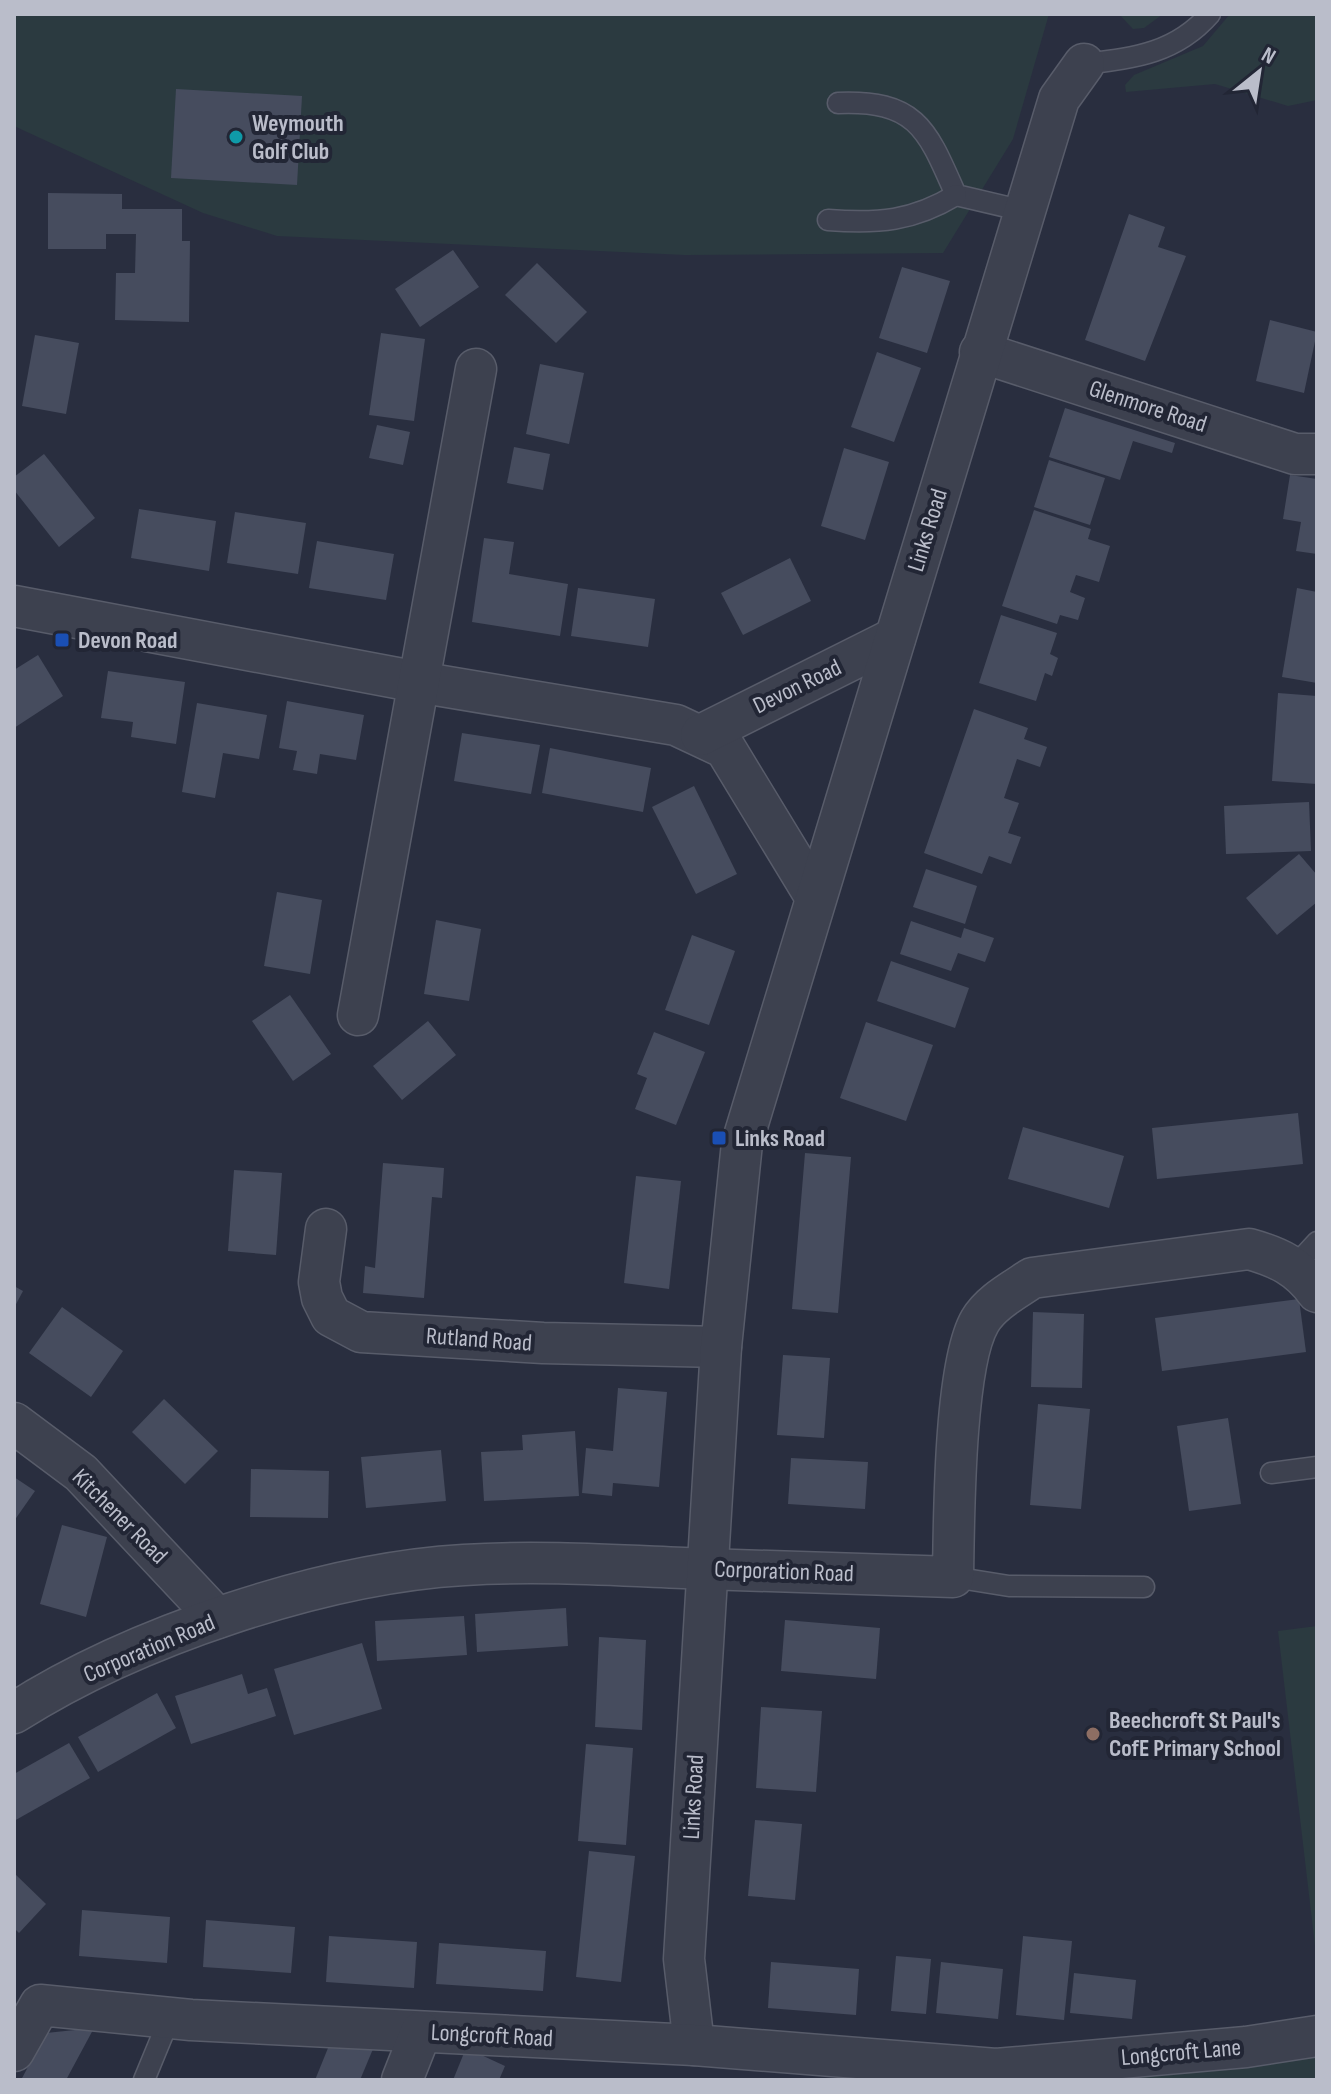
<svg xmlns="http://www.w3.org/2000/svg" width="1331" height="2094" font-family="'Sofia Sans Condensed',sans-serif">
<rect width="100%" height="100%" fill="#292e3f"/>
<g fill="#2b3a40">
<path d="M14,14H1049L1013,139L943,253L685,255L277,236L203,213L14,126Z"/>
<path d="M1119,14H1163L1144,28L1133,29Z"/>
<path d="M1230,14H1317V100L1288,106L1215,84L1126,92L1125,85L1134,75L1203,46Z"/>
<path d="M1317,1626V1963L1278,1631Z"/>
<path d="M1317,2048V2080H1014Z"/>
</g>
<g fill="#464c5e">
<path d="M176,89L302,96L297,185L171,178Z"/>
<path d="M48,193L122,194V209H182V241H190L189,322L115,320L116,273H135L136,234H106V249H48Z"/>
<path d="M1129,214L1165,227L1158,247L1186,256L1145,361L1085,340Z"/>
<path d="M453,250L479,287L420,327L395,289Z"/>
<path d="M537,263L587,312L556,343L505,295Z"/>
<path d="M902,267L950,281L927,353L879,338Z"/>
<path d="M1270,320L1317,332L1304,393L1256,381Z"/>
<path d="M381,333L425,339L414,421L369,415Z"/>
<path d="M35,335L79,343L66,414L22,406Z"/>
<path d="M877,352L921,368L894,442L851,427Z"/>
<path d="M540,364L584,373L569,444L526,434Z"/>
<path d="M1065,408L1175,443L1172,453L1133,441L1120,480L1049,457Z"/>
<path d="M377,425L410,432L403,465L369,458Z"/>
<path d="M514,447L550,454L543,490L507,483Z"/>
<path d="M844,448L889,462L865,540L821,526Z"/>
<path d="M44,454L95,518L59,547L14,490V477Z"/>
<path d="M1049,460L1105,478L1090,525L1034,507Z"/>
<path d="M1290,475L1317,479V554L1296,551L1301,522L1283,519Z"/>
<path d="M139,509L216,521L209,571L131,558Z"/>
<path d="M1034,510L1091,529L1088,539L1110,546L1099,582L1076,575L1070,592L1085,598L1078,620L1060,615L1057,624L1002,606Z"/>
<path d="M235,512L306,523L298,574L227,563Z"/>
<path d="M484,538L514,542L509,574L568,584L560,636L472,622Z"/>
<path d="M317,541L394,554L386,600L309,588Z"/>
<path d="M790,558L811,601L743,635L721,593Z"/>
<path d="M578,588L655,599L648,647L571,636Z"/>
<path d="M1297,588L1317,592V683L1282,677Z"/>
<path d="M1001,615L1057,633L1050,654L1058,658L1052,676L1045,673L1036,701L979,683Z"/>
<path d="M38,655L63,696L14,728V670Z"/>
<path d="M108,671L185,682L176,744L131,737L133,722L101,718Z"/>
<path d="M1278,693L1317,696V784L1272,781Z"/>
<path d="M287,701L364,715L356,760L320,754L317,774L293,770L297,751L279,748Z"/>
<path d="M197,703L267,715L259,759L223,753L215,798L182,792Z"/>
<path d="M974,709L1028,728L1024,739L1047,747L1040,767L1017,759L1004,798L1019,803L1008,833L1021,837L1011,864L989,856L982,874L924,853Z"/>
<path d="M462,733L540,745L531,794L454,781Z"/>
<path d="M550,748L651,768L643,812L542,793Z"/>
<path d="M694,786L737,874L696,894L652,807Z"/>
<path d="M1309,802L1311,851L1226,854L1224,806Z"/>
<path d="M1299,854L1317,875V902L1277,935L1246,898Z"/>
<path d="M926,869L977,886L965,924L913,907Z"/>
<path d="M277,892L322,900L310,974L264,966Z"/>
<path d="M436,920L481,929L469,1001L424,994Z"/>
<path d="M911,921L961,938L964,928L994,938L985,962L958,953L951,971L900,954Z"/>
<path d="M692,935L735,951L709,1025L665,1010Z"/>
<path d="M891,961L969,988L955,1028L877,1001Z"/>
<path d="M290,995L331,1054L293,1081L252,1021Z"/>
<path d="M428,1021L456,1055L402,1100L373,1066Z"/>
<path d="M866,1022L933,1045L906,1121L840,1098Z"/>
<path d="M654,1032L705,1052L676,1125L635,1109L647,1078L637,1074Z"/>
<path d="M1298,1113L1303,1164L1157,1179L1152,1128Z"/>
<path d="M1023,1127L1124,1156L1109,1208L1008,1179Z"/>
<path d="M805,1153L851,1157L838,1313L792,1309Z"/>
<path d="M383,1163L444,1168L442,1198L432,1197L424,1298L363,1293L365,1266L375,1268Z"/>
<path d="M234,1170L282,1173L276,1255L228,1251Z"/>
<path d="M636,1176L681,1181L669,1289L624,1283Z"/>
<path d="M14,1286L23,1291L14,1308Z"/>
<path d="M1299,1299L1306,1352L1162,1371L1155,1318Z"/>
<path d="M62,1307L123,1351L91,1397L29,1353Z"/>
<path d="M1033,1312L1084,1314L1082,1388L1031,1387Z"/>
<path d="M783,1355L830,1358L824,1438L777,1435Z"/>
<path d="M618,1388L667,1392L659,1487L613,1483L612,1496L582,1493L586,1448L613,1451Z"/>
<path d="M164,1399L218,1451L185,1484L132,1432Z"/>
<path d="M1038,1404L1090,1409L1081,1509L1030,1505Z"/>
<path d="M1228,1418L1241,1504L1189,1511L1177,1426Z"/>
<path d="M575,1431L579,1496L484,1501L481,1452L523,1450L522,1435Z"/>
<path d="M441,1450L446,1501L366,1508L361,1457Z"/>
<path d="M791,1458L868,1462L865,1509L788,1504Z"/>
<path d="M251,1469L329,1471L328,1518L250,1517Z"/>
<path d="M14,1477L35,1491L14,1521Z"/>
<path d="M62,1525L107,1537L86,1617L40,1604Z"/>
<path d="M566,1608L568,1646L477,1652L475,1614Z"/>
<path d="M464,1616L467,1655L377,1661L375,1621Z"/>
<path d="M785,1620L880,1628L876,1679L781,1671Z"/>
<path d="M599,1637L646,1640L642,1730L595,1727Z"/>
<path d="M362,1643L382,1709L294,1735L274,1669Z"/>
<path d="M242,1674L248,1694L267,1688L276,1716L191,1744L175,1696Z"/>
<path d="M157,1693L176,1728L98,1772L78,1737Z"/>
<path d="M761,1707L822,1711L816,1792L756,1788Z"/>
<path d="M69,1743L90,1778L14,1821V1774Z"/>
<path d="M586,1744L633,1748L626,1845L578,1841Z"/>
<path d="M755,1820L802,1824L795,1900L748,1896Z"/>
<path d="M589,1851L635,1856L621,1982L576,1977Z"/>
<path d="M14,1873L46,1904L19,1933L14,1928Z"/>
<path d="M82,1910L170,1917L167,1963L79,1956Z"/>
<path d="M206,1920L295,1927L291,1973L203,1967Z"/>
<path d="M329,1936L417,1942L414,1988L326,1982Z"/>
<path d="M1023,1936L1072,1941L1064,2020L1016,2015Z"/>
<path d="M439,1943L546,1951L543,1991L436,1984Z"/>
<path d="M896,1956L931,1959L926,2014L891,2011Z"/>
<path d="M771,1962L859,1969L856,2015L768,2008Z"/>
<path d="M941,1962L1003,1969L998,2019L936,2013Z"/>
<path d="M1074,1973L1136,1980L1132,2019L1070,2013Z"/>
<path d="M94,2028L66,2080H21L46,2033Z"/>
<path d="M328,2048L373,2049L360,2080H315Z"/>
<path d="M466,2048L505,2066L499,2080H453Z"/>
</g>
<g fill="none" stroke-linecap="round" stroke-linejoin="round">
<g stroke="#585c6a" stroke-width="23">
<g id="service">
<path d="M1084,64C1133,58 1175,54 1210,14"/>
<path d="M838,103C917,100 927,129 956,195L1024,211"/>
<path d="M828,220C878,224 913,221 956,195"/>
<path d="M1294,1267L1317,1242"/>
<path d="M1271,1473L1317,1467"/>
<path d="M953,1577L1009,1586L1144,1587"/>
<path d="M144,2080L170,2017"/>
</g>
</g>
<g stroke="#585c6a" stroke-width="43">
<g id="minor">
<path d="M980,352L1295,454H1317"/>
<path d="M14,606L418,682L676,725L725,748L815,896"/>
<path d="M701,735L895,638"/>
<path d="M358,1015L476,369"/>
<path d="M326,1229L319,1282L322,1298L331,1316L361,1332L543,1343L721,1347"/>
<path d="M14,1423L81,1473L217,1618"/>
<path d="M14,1713C133,1637 323,1573 464,1565C544,1560 625,1566 705,1569C788,1572 871,1575 953,1577C954,1520 954,1365 980,1321C991,1302 1015,1290 1032,1278L1249,1249C1278,1257 1299,1267 1317,1292"/>
<path d="M694,2045L684,1959L721,1347L742,1143L1059,99L1084,64"/>
<path d="M14,2051L40,2005L191,2020L694,2045L996,2069L1246,2047L1317,2036"/>
<path d="M402,2080L421,2032"/>
</g>
</g>
<use href="#service" stroke="#3d414f" stroke-width="20"/>
<use href="#minor" stroke="#3d414f" stroke-width="40"/>
</g>
<circle fill="#0f9aa8" stroke="#222635" stroke-width="3" cx="236" cy="137" r="8"/>
<g fill="#1a4fb4" stroke="#222635" stroke-width="3">
<rect x="54" y="632" width="16" height="16" rx="4"/>
<rect x="711" y="1130" width="16" height="16" rx="4"/>
</g>
<circle fill="#8d6e63" stroke="#222635" stroke-width="3" cx="1093" cy="1734" r="8"/>
<g text-anchor="middle" stroke-width="8" stroke-linejoin="round" paint-order="stroke">
<g font-size="24" font-weight="bold" fill="#babdca" stroke="#222635" text-anchor="start">
<text x="252" y="131">Weymouth<tspan x="252" dy="28">Golf Club</tspan></text>
<text x="78" y="648">Devon Road</text>
<text x="735" y="1146">Links Road</text>
<text x="1109" y="1728">Beechcroft St Paul's<tspan x="1109" dy="28">CofE Primary School</tspan></text>
</g>
<g font-size="24" fill="#babdca" stroke="#222635">
<text transform="translate(1148 406) rotate(18)" y="8">Glenmore Road</text>
<text transform="translate(927 530) rotate(-73)" y="8">Links Road</text>
<text transform="translate(797 686) rotate(-26)" y="8">Devon Road</text>
<text transform="translate(479 1339) rotate(4)" y="8">Rutland Road</text>
<text transform="translate(120 1516) rotate(45)" y="8">Kitchener Road</text>
<text transform="translate(784 1571) rotate(2)" y="8">Corporation Road</text>
<text transform="translate(149 1648) rotate(-23)" y="8">Corporation Road</text>
<text transform="translate(693 1797) rotate(-87)" y="8">Links Road</text>
<text transform="translate(492 2035) rotate(3)" y="8">Longcroft Road</text>
<text transform="translate(1181 2052) rotate(-5)" y="8">Longcroft Lane</text>
</g>
</g>
<rect width="1331" height="2094" fill="none" stroke="#babdca" stroke-width="32"/>
<g transform="translate(1259 72) rotate(30)" stroke="#222635" stroke-width="6" paint-order="stroke">
<path d="M0-6L14 30L0 20L-14 30Z" fill="#babdca"/>
<text y="-12" font-size="22" font-weight="bold" text-anchor="middle" fill="#babdca">N</text>
</g>
</svg>
